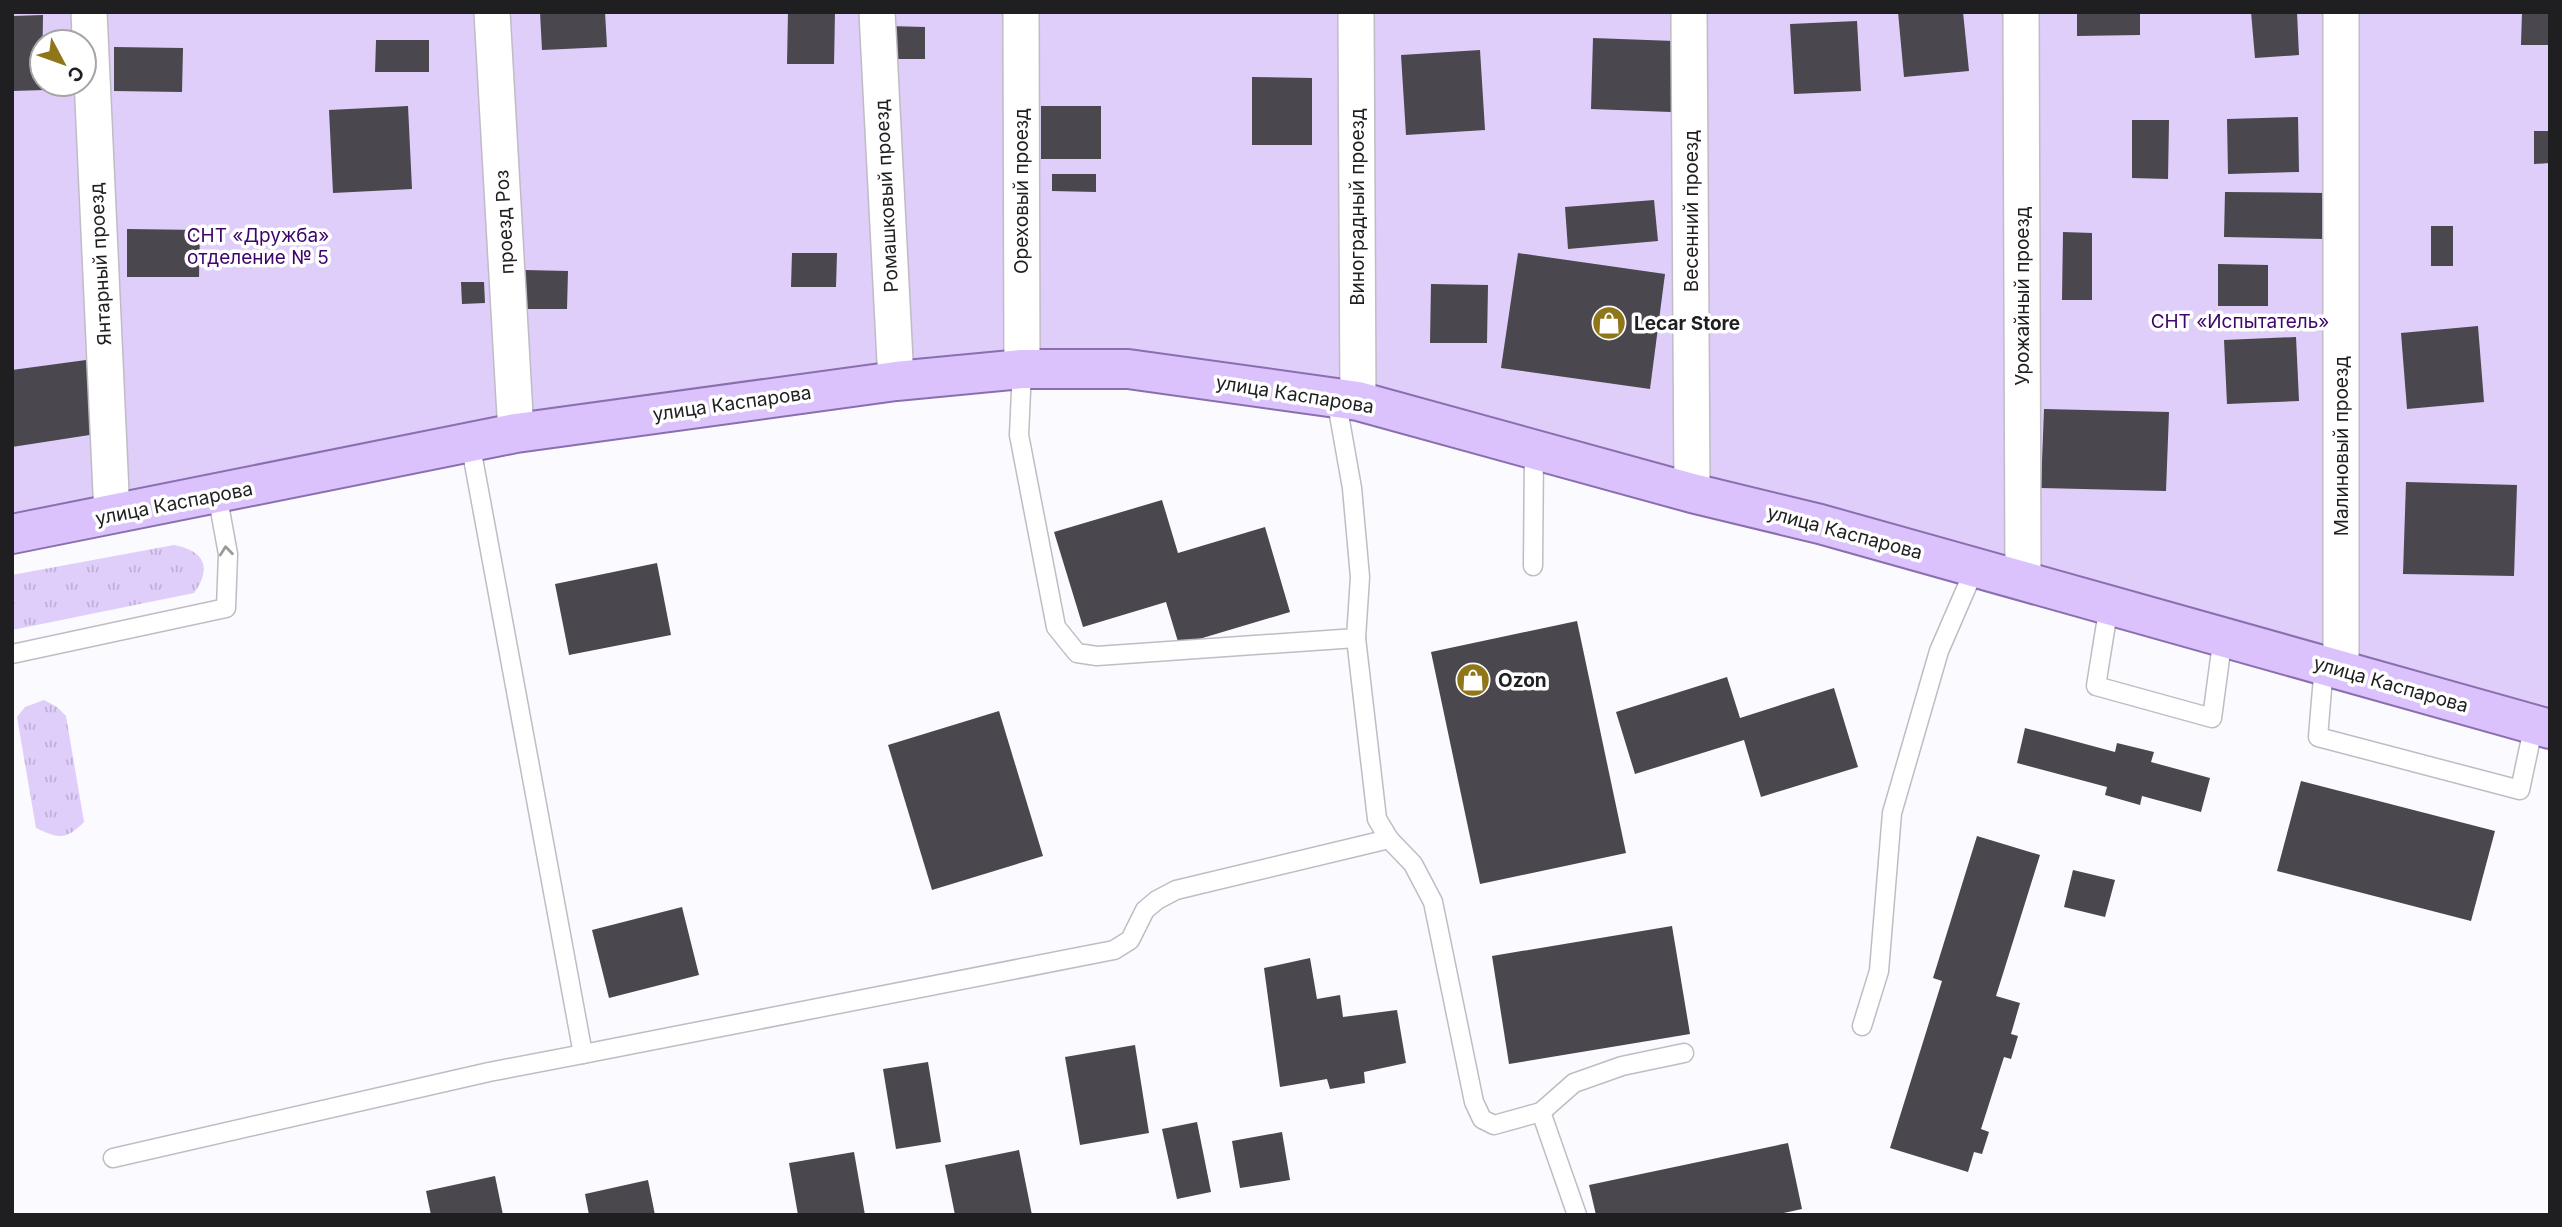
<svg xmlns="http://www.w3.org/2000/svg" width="2562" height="1227" font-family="Inter,sans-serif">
<defs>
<pattern id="grass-tufts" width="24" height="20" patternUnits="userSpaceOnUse" patternTransform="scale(1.75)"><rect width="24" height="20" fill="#dfcdfa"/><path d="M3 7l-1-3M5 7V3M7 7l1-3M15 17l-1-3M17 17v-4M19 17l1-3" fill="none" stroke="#bfb0d6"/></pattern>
</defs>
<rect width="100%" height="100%" fill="#fbfafe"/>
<g fill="url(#grass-tufts)">
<path d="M174,545C205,551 212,568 194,593L12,630V575Z"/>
<path d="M44,700L57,707L66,716L84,822C66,840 59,839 36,828L17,717L25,707Z"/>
</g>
<path fill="#dfcdfa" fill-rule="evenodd" d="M12,12H2550V729L1440,425L1022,369L12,534ZM42,42H84V84H42Z"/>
<g fill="#4a474e">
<path d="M540,12H605L607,47L542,50Z"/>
<path d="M788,12H835L834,64H787Z"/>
<path d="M1898,12H1963L1969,71L1904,77Z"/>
<path d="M2077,12H2140V35L2077,36Z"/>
<path d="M2251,12H2297L2299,55L2255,58Z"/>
<path d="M2522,12H2550V45H2521Z"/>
<path d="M43,15L42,84H45V90L12,91V16Z"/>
<path d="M1857,21L1861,91L1794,94L1790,24Z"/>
<path d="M888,26L925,27V59H888Z"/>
<path d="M1593,38L1674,41L1671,112L1591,109Z"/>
<path d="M376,40H429V72H375Z"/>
<path d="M114,47L183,48L182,92L114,91Z"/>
<path d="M1480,50L1485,130L1406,135L1401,55Z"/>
<path d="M1252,77L1312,78V145H1252Z"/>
<path d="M408,106L412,189L333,193L329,110Z"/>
<rect x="1041" y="106" width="60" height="53"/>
<path d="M2298,117L2299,172L2228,174L2227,119Z"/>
<path d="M2132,120H2169L2168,179L2132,178Z"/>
<path d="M2534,131H2550V163L2534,164Z"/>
<path d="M1052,174H1096V192L1052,191Z"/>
<path d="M2225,192L2326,193L2325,239L2224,237Z"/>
<path d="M1654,200L1658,241L1568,249L1565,207Z"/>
<rect x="2431" y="226" width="22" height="40"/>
<path d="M127,229L200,230L199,277H127Z"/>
<path d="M2063,232L2092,233V300H2062Z"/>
<path d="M792,253H837L836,287H791Z"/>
<path d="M1518,253L1665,274L1650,389L1501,368Z"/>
<path d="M2218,264L2268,265V306H2218Z"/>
<path d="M525,270L568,271L567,309H525Z"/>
<path d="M461,282H484L485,303L462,304Z"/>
<path d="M1431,284L1488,285L1487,343H1430Z"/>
<path d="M2478,326L2484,402L2407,409L2401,333Z"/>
<path d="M2296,337L2299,401L2227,404L2224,340Z"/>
<path d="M86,360L96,434L12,447V370Z"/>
<path d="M2044,409L2169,412L2166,491L2041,488Z"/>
<path d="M2406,482L2517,485L2514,576L2403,574Z"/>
<path d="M1162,500L1178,553L1265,527L1290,612L1179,645L1166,602L1083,627L1054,532Z"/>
<path d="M657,563L671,635L569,655L555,584Z"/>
<path d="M1577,621L1626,853L1480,884L1431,652Z"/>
<path d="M1727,677L1740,718L1834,688L1858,767L1761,797L1744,740L1635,774L1616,712Z"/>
<path d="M999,711L1043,856L932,890L888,745Z"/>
<path d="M2025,728L2115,752L2117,743L2154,752L2151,762L2210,778L2201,812L2142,796L2140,805L2105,795L2107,787L2017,763Z"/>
<path d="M2301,781L2495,831L2471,921L2277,871Z"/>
<path d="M1977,836L2040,855L1996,996L2020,1003L2011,1034L2018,1036L2011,1059L2004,1057L1981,1129L1989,1132L1982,1154L1974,1152L1968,1172L1890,1148L1942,981L1933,978Z"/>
<path d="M2073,870L2115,880L2105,917L2064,907Z"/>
<path d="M682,907L699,975L609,998L592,930Z"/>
<path d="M1672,926L1690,1034L1509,1064L1492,956Z"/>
<path d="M1310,958L1317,999L1340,995L1343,1017L1397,1010L1406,1063L1364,1072L1365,1083L1330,1089L1327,1079L1280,1087L1264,968Z"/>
<path d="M1135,1045L1149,1133L1080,1145L1065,1057Z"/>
<path d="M928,1062L941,1142L896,1149L883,1069Z"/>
<path d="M1197,1122L1211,1192L1177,1199L1162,1129Z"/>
<path d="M1282,1132L1290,1180L1240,1188L1232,1141Z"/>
<path d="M1788,1143L1802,1209L1775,1215H1596L1589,1185Z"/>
<path d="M1019,1150L1032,1215H955L945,1165Z"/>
<path d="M854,1152L865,1215H798L789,1163Z"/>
<path d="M495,1176L503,1215H431L426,1191Z"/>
<path d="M648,1180L655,1215H589L585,1194Z"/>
</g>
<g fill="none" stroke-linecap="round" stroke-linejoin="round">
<g stroke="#bfbcc5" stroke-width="21">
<g id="service">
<path d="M1022,369L1019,435L1056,627L1077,653L1097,656L1356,638L1360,577L1352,488L1336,398"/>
<path d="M470,442L583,1054L1114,950L1130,940L1145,910L1157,900L1176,890L1389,839"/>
<path d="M1533,566L1534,450"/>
<path d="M2109,605L2096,686L2212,718L2223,636"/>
<path d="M1356,638L1377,819L1389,839L1413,864L1433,902L1474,1102L1482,1119L1494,1125L1541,1112L1577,1215"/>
<path d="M12,654L226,608L228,554L217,494"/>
<path d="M2324,665L2318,737L2520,790L2534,724"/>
<path d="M1862,1026L1879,971L1892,813L1939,651L1975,568"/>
<path d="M1541,1112L1574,1083L1622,1066L1684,1053"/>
<path d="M113,1158L489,1072L583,1054"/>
</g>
</g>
<g stroke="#bfbcc5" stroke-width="38">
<g id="minor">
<path d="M89,12L112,515"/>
<path d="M492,12L516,433"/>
<path d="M877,12L896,381"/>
<path d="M1021,12L1022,369"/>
<path d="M1356,12L1358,401"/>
<path d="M1689,12L1692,493"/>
<path d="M2021,12L2023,580"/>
<path d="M2341,12V670"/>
</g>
</g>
<g stroke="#8a6faf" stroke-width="42">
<path id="primary" d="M12,534L516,433L896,381L1022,369H1128L1358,401L1692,493L1820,524L2550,729"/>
</g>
<use href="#service" stroke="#fff" stroke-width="18"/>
<use href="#minor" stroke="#fff" stroke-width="35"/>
<use href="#primary" stroke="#dbc2fd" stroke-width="38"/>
</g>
<defs><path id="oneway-chevron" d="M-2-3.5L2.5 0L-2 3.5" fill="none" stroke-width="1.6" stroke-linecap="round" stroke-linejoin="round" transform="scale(1.75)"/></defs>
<use stroke="#9a9a9b" href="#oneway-chevron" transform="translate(226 551) rotate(-96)"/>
<defs>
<g id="shop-disc" transform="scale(1.75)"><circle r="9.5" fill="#8f761b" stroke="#fff"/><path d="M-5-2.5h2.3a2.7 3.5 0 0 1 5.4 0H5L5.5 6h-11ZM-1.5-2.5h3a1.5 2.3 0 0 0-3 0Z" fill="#fff"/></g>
</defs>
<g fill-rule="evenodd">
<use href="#shop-disc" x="1609" y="323"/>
<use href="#shop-disc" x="1473" y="680"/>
</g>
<g text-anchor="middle" stroke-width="7" stroke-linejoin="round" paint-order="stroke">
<g font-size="19" fill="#1f1e21" stroke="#fff">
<text transform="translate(1021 191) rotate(-90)" y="7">Ореховый проезд</text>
<text transform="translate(886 196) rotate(-93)" y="7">Ромашковый проезд</text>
<text transform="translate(1357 207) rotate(-90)" y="7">Виноградный проезд</text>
<text transform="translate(1691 211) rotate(-90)" y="7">Весенний проезд</text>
<text transform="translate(504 222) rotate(-93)" y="7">проезд Роз</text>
<text transform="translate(100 264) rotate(-93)" y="7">Янтарный проезд</text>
<text transform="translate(2022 296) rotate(-90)" y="7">Урожайный проезд</text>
<text transform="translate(1295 394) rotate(9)" y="7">улица Каспарова</text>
<text transform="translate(732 403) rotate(-8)" y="7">улица Каспарова</text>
<text transform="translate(2341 446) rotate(-90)" y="7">Малиновый проезд</text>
<text transform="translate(174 503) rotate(-11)" y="7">улица Каспарова</text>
<text transform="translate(1845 532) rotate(15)" y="7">улица Каспарова</text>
<text transform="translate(2391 684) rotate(16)" y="7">улица Каспарова</text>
</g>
<g font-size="19" fill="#3d0569" stroke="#fff">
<text x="258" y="242">СНТ «Дружба»<tspan x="258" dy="22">отделение № 5</tspan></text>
<text x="2240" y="328">СНТ «Испытатель»</text>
</g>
<g font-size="19" font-weight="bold" fill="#1f1e21" stroke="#fff" text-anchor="start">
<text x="1634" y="330">Lecar Store</text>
<text x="1498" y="687">Ozon</text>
</g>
</g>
<rect width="2562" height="1227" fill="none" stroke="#1f1e21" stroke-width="28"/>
<g transform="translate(63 63) rotate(131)"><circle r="33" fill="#ffffff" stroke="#a5a5a6" stroke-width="2"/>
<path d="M0-5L12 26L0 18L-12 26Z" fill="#8f761b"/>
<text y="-10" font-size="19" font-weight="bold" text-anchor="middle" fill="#1f1e21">С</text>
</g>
</svg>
